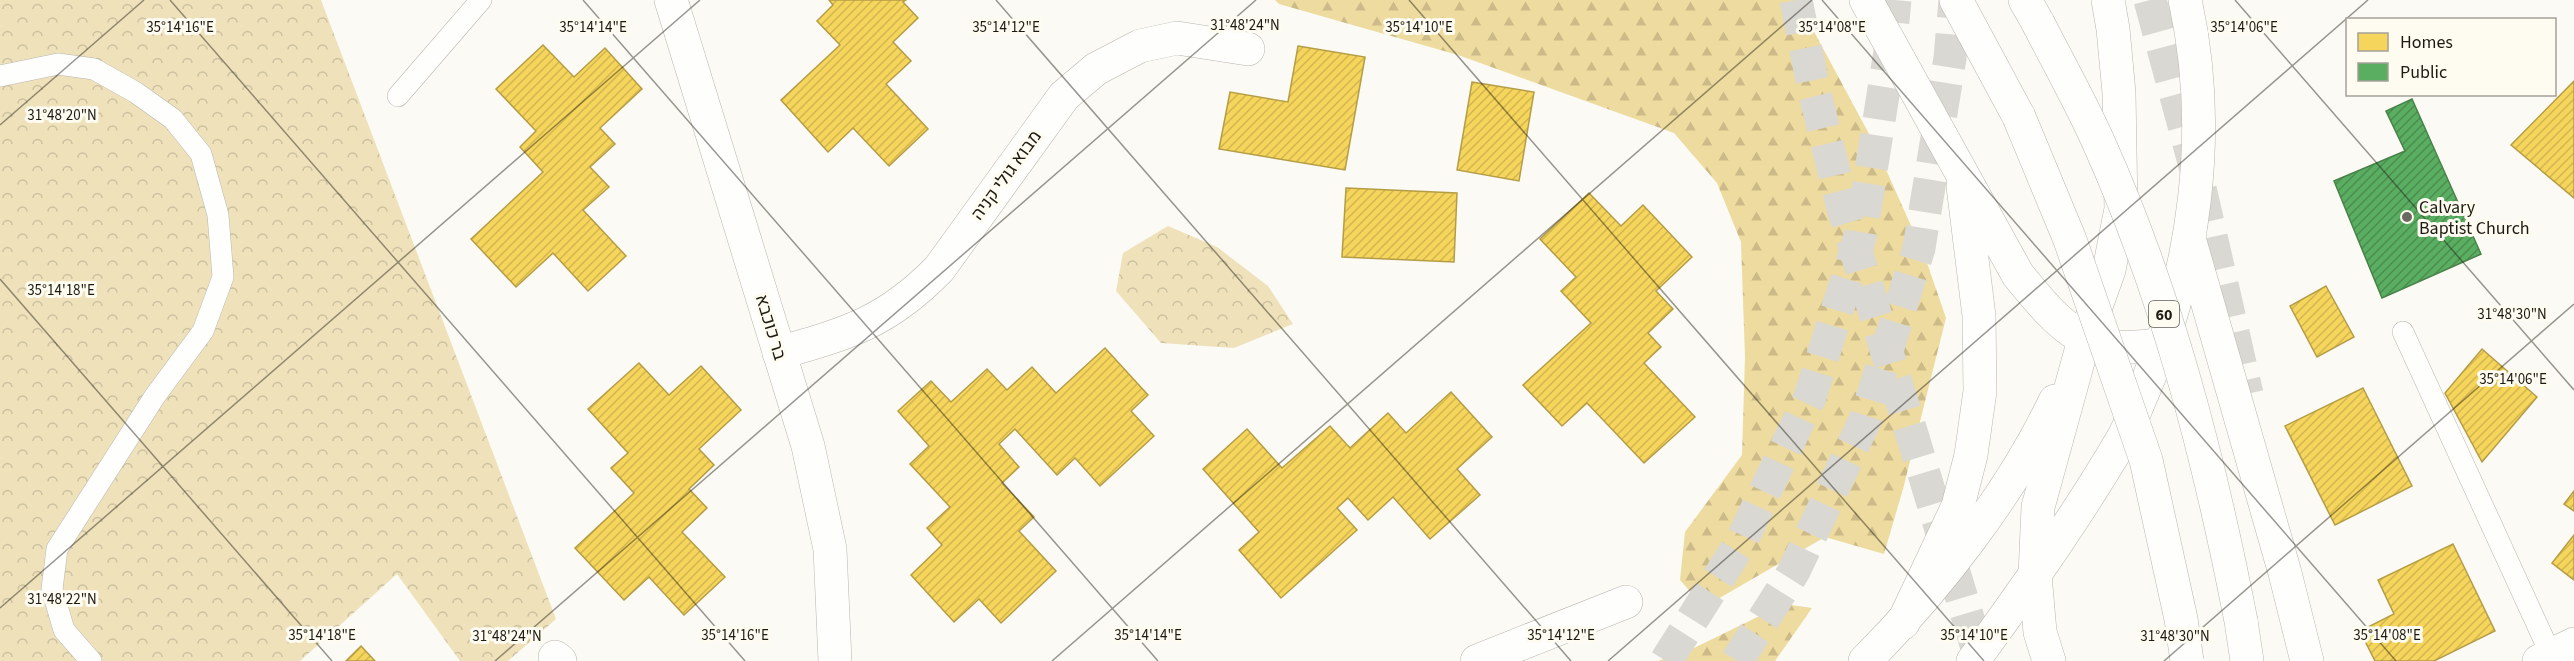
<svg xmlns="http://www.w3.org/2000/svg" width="2574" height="661" font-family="'Source Sans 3',Heebo,sans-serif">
<defs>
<pattern id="forest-firs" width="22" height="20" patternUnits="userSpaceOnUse" patternTransform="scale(1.5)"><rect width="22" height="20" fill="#eedb9f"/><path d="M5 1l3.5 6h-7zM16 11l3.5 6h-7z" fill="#cb8"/></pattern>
<pattern id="park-crowns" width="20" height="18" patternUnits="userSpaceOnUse" patternTransform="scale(1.5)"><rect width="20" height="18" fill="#efe2bb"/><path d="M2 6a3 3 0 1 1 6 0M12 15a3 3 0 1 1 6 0" fill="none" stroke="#ccc1a0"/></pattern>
<pattern id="homes-hatch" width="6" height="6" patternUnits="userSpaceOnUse" patternTransform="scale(1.5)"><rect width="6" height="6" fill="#f6d55c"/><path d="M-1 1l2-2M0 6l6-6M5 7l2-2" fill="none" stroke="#d2b64f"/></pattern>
<pattern id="public-hatch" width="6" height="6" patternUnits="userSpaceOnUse" patternTransform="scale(1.5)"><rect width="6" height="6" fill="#5aae61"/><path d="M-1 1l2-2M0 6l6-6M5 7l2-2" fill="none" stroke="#4a8d4f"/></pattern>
</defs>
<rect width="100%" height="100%" fill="#fbfaf4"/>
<g fill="url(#forest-firs)">
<path d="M1275,0H1797L1875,145L1925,257L1946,318L1903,489L1884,554L1825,537L1704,607L1680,580L1685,532L1742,455L1745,357L1741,242L1717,183L1674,133L1458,55L1279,4Z"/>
<path d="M1784,604L1812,608L1775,661H1658L1692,649Z"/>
</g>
<g fill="url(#park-crowns)">
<path d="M0,0H321L556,619L508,661H460L397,574L300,661H0Z"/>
<path d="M1168,226L1217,247L1268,286L1293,324L1234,348L1161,343L1116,291L1123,253Z"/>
</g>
<g fill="url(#homes-hatch)" stroke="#b59d46" stroke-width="1.5">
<path d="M829,0H906L903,2L918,18L893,42L911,61L886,84L928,129L889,166L853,128L828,152L781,100L840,45L817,21L833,5Z"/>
<path d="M543,45L574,77L605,48L642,89L600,128L615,144L590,167L609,187L583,210L626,256L588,291L553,253L516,287L471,239L543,172L520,147L536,131L496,89Z"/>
<path d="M1298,46L1365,57L1345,170L1219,149L1230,92L1288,102Z"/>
<path d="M2574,81V198L2511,145Z"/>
<path d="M1472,82L1534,92L1519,181L1457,170Z"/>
<path d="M1346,188L1457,193L1454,262L1342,257Z"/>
<path d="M1589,193L1621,226L1643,205L1692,257L1656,291L1673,309L1648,333L1661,347L1644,363L1695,417L1644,463L1587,403L1562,426L1523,385L1591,323L1561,291L1576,277L1540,239Z"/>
<path d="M2326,286L2354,337L2317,357L2290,306Z"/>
<path d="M1105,348L1148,395L1131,411L1154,436L1100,486L1075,458L1057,475L1015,429L999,444L1019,467L1002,483L1034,517L1019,531L1056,571L1001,623L979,599L954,622L911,575L942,545L927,528L950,507L910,464L929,446L898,411L931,381L951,402L987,369L1007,390L1032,367L1056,393Z"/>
<path d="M2482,349L2537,397L2482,462L2445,393Z"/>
<path d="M639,363L669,395L701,366L741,410L699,449L714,465L689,489L707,508L682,532L725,577L684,615L649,577L624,600L575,548L634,493L611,468L628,453L588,409Z"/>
<path d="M2363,388L2412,486L2335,525L2285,426Z"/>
<path d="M1451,392L1492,437L1457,469L1480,495L1430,539L1393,497L1368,520L1348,498L1337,508L1357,530L1281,598L1239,550L1259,532L1203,469L1247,429L1282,468L1330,426L1350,448L1388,413L1406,433Z"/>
<path d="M2574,491V511L2564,504Z"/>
<path d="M2574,535V580L2552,563Z"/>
<path d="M2453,544L2495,631L2434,661H2375L2360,631L2394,614L2378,580Z"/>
<path d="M361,646L375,661H346Z"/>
</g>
<path fill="url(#public-hatch)" stroke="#488249" stroke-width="1.5" d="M2412,99L2481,254L2382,298L2334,181L2405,151L2386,111Z"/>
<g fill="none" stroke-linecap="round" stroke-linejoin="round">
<g stroke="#dad8d2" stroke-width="33" stroke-dasharray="33 16" stroke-linecap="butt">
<path d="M1796,0L1814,90L1843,208L1981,661"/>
<path d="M2150,0L2195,166L2247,394"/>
<path d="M1666,661L1741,542L1810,397L1861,234L1890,51L1895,0"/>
<path d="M1737,661L1794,571L1866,418L1919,248L1950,58L1955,0"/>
</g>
<g stroke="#b8b6af" stroke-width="22">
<g id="service">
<path d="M0,76L58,64L94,69L135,92L173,119L201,154L218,215L223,277L203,331L155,396L57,549L52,589L64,630L91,661"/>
<path d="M398,96L481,0"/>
<path d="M2403,332L2551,655"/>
</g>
</g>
<g stroke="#b8b6af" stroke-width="34">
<g id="minor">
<path d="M671,0L808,446L830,549L835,661"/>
<path d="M779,353C849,333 887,322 939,269L1064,96L1096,69L1140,46L1177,38L1248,49"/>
<path d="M555,657L560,661"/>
<path d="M1477,661L1626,602"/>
<path d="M2539,661L2574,644"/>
</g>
</g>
<g stroke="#b8b6af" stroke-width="34">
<g id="trunk">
<path d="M1866,0L2018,275C2064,331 2086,357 2163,344"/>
<path d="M1956,0L2019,117"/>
<path d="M2025,0L2038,23"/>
<path d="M2189,238L2285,573L2307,661"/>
<path d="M2241,621L2247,661"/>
<path d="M1903,623L1958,506L1971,455L1980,391L1979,316L1963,186"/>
<path d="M1865,661C1936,590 2012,492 2055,401"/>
<path d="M1973,661C2026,589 2078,515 2123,438C2131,424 2136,407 2143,392C2195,271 2214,130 2185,0"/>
<path d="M2049,661L2040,632L2035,575L2038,507L2084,340L2109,270L2121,209L2119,93L2113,29L2108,0"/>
</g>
</g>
<use href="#service" stroke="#fefefd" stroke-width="21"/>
<use href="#minor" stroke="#fefefd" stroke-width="33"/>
<use href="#trunk" stroke="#fefefd" stroke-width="33"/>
<g stroke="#b8b6af" stroke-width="34" stroke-linecap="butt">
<g id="trunk-bridge">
<path d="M2038,23C2058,62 2080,101 2098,141C2167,294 2209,457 2241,621"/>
<path d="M2019,117L2070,240L2146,460L2181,619L2187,661"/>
</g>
</g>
<use href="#trunk-bridge" stroke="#fefefd" stroke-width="33"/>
</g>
<path fill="none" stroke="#1d1a12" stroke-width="1.5" stroke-opacity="0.45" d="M170,0L745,661M583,0L1158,661M996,0L1571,661M1409,0L1984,661M1822,0L2396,661M2235,0L2574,390M0,125L144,0M0,279L332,661M0,608L700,0M495,661L1256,0M1052,661L1812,0M1608,661L2368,0M2164,661L2574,304"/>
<circle fill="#6b6861" stroke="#fefbf1" stroke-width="2" cx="2407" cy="217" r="6"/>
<g text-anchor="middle" stroke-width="6" stroke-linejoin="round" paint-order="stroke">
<rect fill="#fefbf1" stroke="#605e55" stroke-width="1.5" x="2149" y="301" width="30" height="26" rx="4.5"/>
<g font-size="16" font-weight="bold" fill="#1d1a12">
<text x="2164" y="320">60</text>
</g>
<g font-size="18" fill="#1d1a12" stroke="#fefbf1">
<text transform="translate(1006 175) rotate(-54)" y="6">מבוא גולי קניה</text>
<text transform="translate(771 327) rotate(73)" y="6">בר כוכבא</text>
</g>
<g font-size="18" fill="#1d1a12" stroke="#fefbf1" text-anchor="start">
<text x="2419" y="213">Calvary<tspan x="2419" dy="21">Baptist Church</tspan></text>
</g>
</g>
<g font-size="15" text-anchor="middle" fill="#1d1a12" stroke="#fefbf1" stroke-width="6" stroke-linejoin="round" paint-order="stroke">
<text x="1245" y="30">31°48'24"N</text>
<text x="180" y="32">35°14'16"E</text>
<text x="593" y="32">35°14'14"E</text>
<text x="1006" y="32">35°14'12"E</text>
<text x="2244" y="32">35°14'06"E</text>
<text x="1419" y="32">35°14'10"E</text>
<text x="1832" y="32">35°14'08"E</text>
<text x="62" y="120">31°48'20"N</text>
<text x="61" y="295">35°14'18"E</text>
<text x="2512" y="319">31°48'30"N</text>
<text x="2513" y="384">35°14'06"E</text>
<text x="62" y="604">31°48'22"N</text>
<text x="322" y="640">35°14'18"E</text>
<text x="735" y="640">35°14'16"E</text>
<text x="1148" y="640">35°14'14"E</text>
<text x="1561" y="640">35°14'12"E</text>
<text x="1974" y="640">35°14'10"E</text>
<text x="2387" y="640">35°14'08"E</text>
<text x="507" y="641">31°48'24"N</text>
<text x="2175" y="641">31°48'30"N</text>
</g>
<rect x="2346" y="18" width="210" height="78" fill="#fefbf1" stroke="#a4a198" stroke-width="1.5"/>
<rect x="2358" y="33" width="30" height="18" fill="#f6d55c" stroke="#a4a198" stroke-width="1.5"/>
<text x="2400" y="48" font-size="18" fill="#1d1a12">Homes</text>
<rect x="2358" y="63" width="30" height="18" fill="#5aae61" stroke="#a4a198" stroke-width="1.5"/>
<text x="2400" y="78" font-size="18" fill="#1d1a12">Public</text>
</svg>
